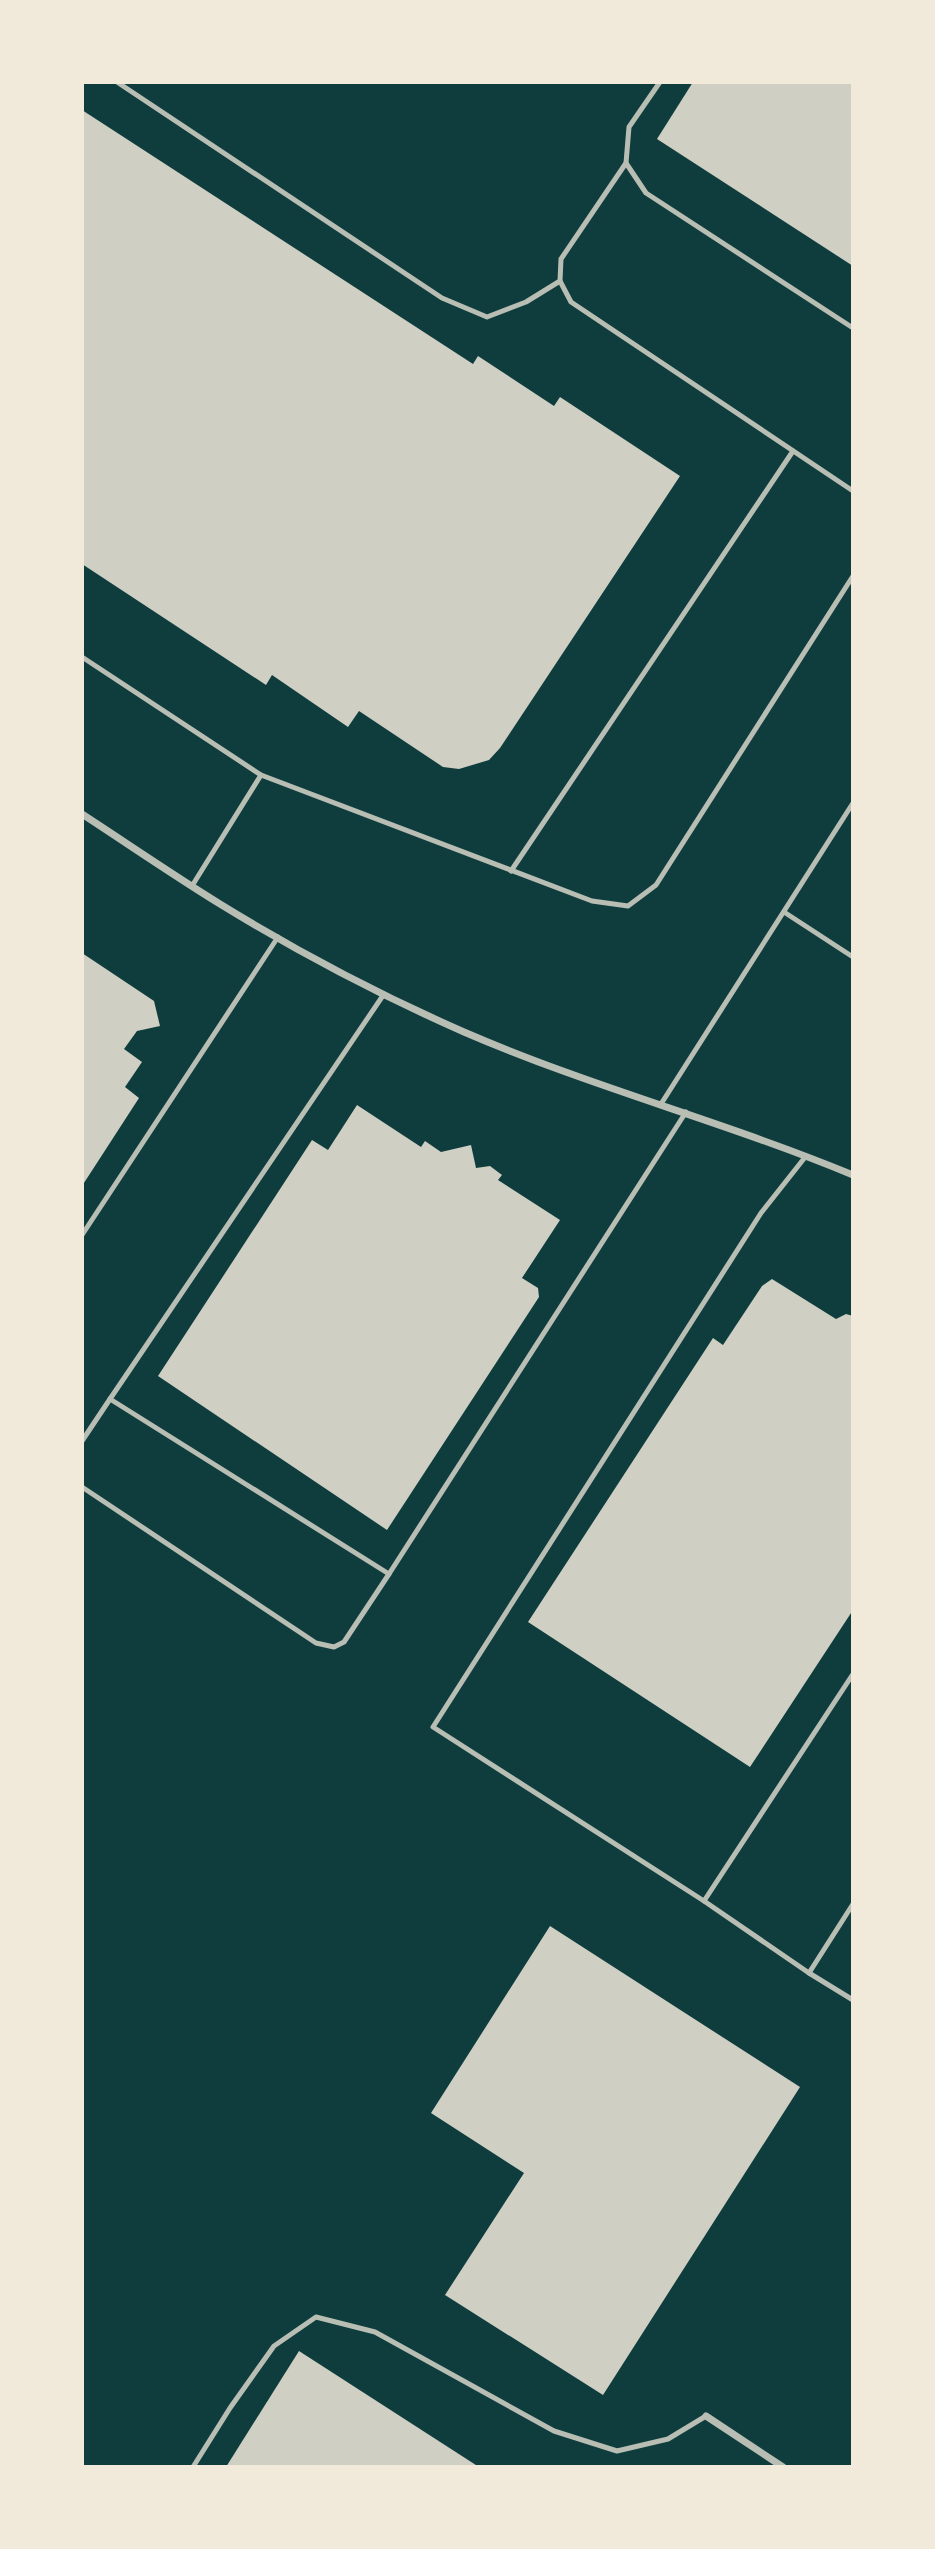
<svg xmlns="http://www.w3.org/2000/svg" width="935" height="2549" font-family="'Archivo Narrow',sans-serif">
<rect width="100%" height="100%" fill="#0f3d3e"/>
<g fill="#cfcfc3">
<path d="M693,82H853V266L657,139Z"/>
<path d="M82,110L473,364L478,356L554,406L560,397L680,476L500,748L489,760L459,769L443,767L359,711L348,727L272,675L266,685L82,564Z"/>
<path d="M82,953L154,1001L160,1026L137,1031L124,1049L142,1062L125,1087L139,1098L82,1186Z"/>
<path d="M357,1105L421,1147L425,1141L441,1152L471,1145L476,1168L490,1166L502,1175L498,1180L560,1220L522,1278L538,1288L539,1297L387,1530L158,1376L312,1140L328,1150Z"/>
<path d="M772,1279L836,1319L846,1314L853,1316V1610L750,1767L528,1622L713,1338L723,1345L762,1286Z"/>
<path d="M550,1926L800,2087L603,2395L445,2295L524,2173L431,2113Z"/>
<path d="M299,2351L479,2467H226Z"/>
</g>
<g fill="none" stroke-linecap="round" stroke-linejoin="round">
<g stroke="#b8beb3" stroke-width="5">
<path d="M117,82L442,298L487,317L526,302L560,281"/>
<path d="M660,82L629,127L626,163L646,193L853,328"/>
<path d="M626,163L561,259L560,281L571,302L853,491"/>
<path d="M82,657L261,775L592,901L628,906L656,885L853,576"/>
<path d="M511,871L793,451"/>
<path d="M192,886L261,775"/>
<path d="M784,912L853,957"/>
<path d="M384,994L110,1399L389,1574L686,1112"/>
<path d="M661,1104L853,803"/>
<path d="M806,1156L761,1213L433,1727L704,1901L853,1674"/>
<path d="M82,1235L278,937"/>
<path d="M82,1441L110,1399"/>
<path d="M82,1487L316,1643L334,1647L344,1642L389,1574"/>
<path d="M704,1901L809,1973L853,1904"/>
<path d="M809,1973L853,2000"/>
<path d="M193,2467L230,2408L274,2346L316,2317L375,2332L554,2431L617,2451L668,2439L706,2416"/>
</g>
<g stroke="#b8beb3" stroke-width="7">
<path d="M82,814C128,844 173,875 220,904C298,952 380,995 464,1032C591,1087 725,1122 853,1175"/>
<path d="M706,2416L783,2467"/>
</g>
</g>
<rect width="935" height="2549" fill="none" stroke="#f1e9da" stroke-width="168"/>
</svg>
